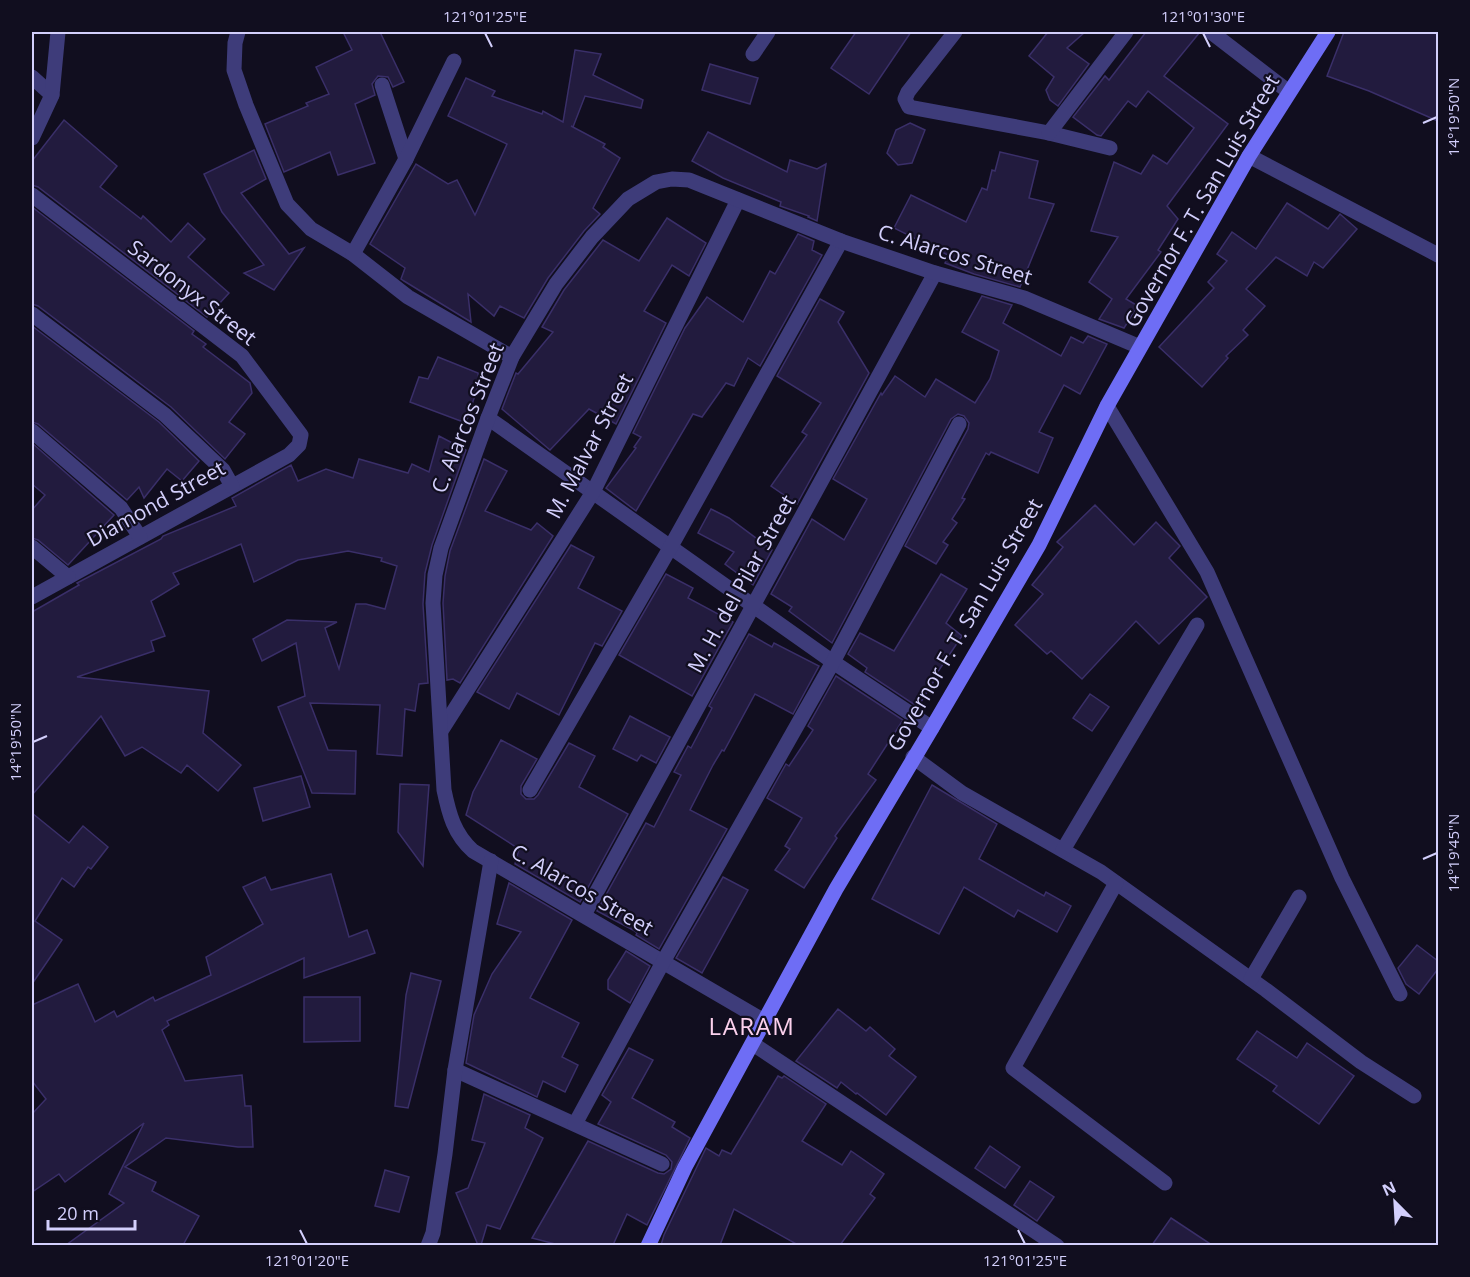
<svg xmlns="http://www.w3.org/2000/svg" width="1470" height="1277" font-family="'Open Sans',sans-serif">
<rect width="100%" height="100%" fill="#110e1f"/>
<g fill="#221b3e" stroke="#3a2f69" stroke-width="1.5">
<path d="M343,32H380L404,82L393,87L388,77L378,76L372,84L375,95L355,104L375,163L338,175L330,152L284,172L265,124L308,106L306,103L329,94L316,67L352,50Z"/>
<path d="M856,32H911L869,94L831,68Z"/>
<path d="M1048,32H1085L1067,48L1089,64L1058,106L1050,100L1046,90L1054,77L1029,56Z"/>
<path d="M1146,32H1200L1164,76L1228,124L1167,206L1178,219L1158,250L1161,252L1126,299L1138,306L1124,328L1099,319L1112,299L1089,282L1118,237L1091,231L1114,162L1141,174L1153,155L1167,164L1194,128L1148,91L1136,107L1128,101L1101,136L1097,135L1073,117L1105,76L1109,80Z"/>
<path d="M1344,32H1438V121L1369,91L1327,76Z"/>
<path d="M575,50L601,54L593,75L643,100L641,108L585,96L573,127L571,126L605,144L603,147L620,158L593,208L600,214L584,231L548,278L524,318L500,306L494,316L468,294L471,322L404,281L401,279L405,268L370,244L416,164L448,184L457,180L475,215L507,144L448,116L466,78L495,91L492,96L542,114L543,111L563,122Z"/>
<path d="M710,64L758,78L750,104L702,90Z"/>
<path d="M64,120L117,166L100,187L141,219L143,216L171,242L188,223L205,239L188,257L229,293L207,317L38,187L32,185V161Z"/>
<path d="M910,123L925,130L912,163L898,165L887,153L896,130Z"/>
<path d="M708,132L787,172L790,160L817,169L826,164L817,221L808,217L809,216L780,206L781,202L723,178L692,161Z"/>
<path d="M254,150L266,179L241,193L289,254L304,248L274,290L244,273L264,265L222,212L204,174Z"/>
<path d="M1000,152L1038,161L1029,198L1054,204L1020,287L974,274L945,263L948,255L894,228L911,195L966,222L982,188L987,190L992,170L995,171Z"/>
<path d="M1287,203L1328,229L1340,214L1357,229L1323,268L1314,262L1307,276L1276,257L1246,289L1265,306L1243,330L1248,335L1226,356L1228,358L1202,387L1159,347L1214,288L1208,282L1227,261L1217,254L1232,232L1256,249Z"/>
<path d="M32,207L194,331L192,334L206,344L203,347L250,383L252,393L229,422L245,434L225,459L171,407L38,306L32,304Z"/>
<path d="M667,218L706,243L689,276L672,265L644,311L666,323L616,424L589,409L550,450L502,409L516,373L518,374L553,332L542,327L564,290L603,240L639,261Z"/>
<path d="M798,234L814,241L812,250L822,255L760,366L748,358L734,386L726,383L702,417L693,414L636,511L606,488L636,448L634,447L641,437L633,433L685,328L707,297L743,322L770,271L775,274Z"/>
<path d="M982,296L1012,305L1003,323L1061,356L1071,337L1083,343L1088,336L1107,344L1080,394L1064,385L1039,432L1053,438L1038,473L991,452L989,455L986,453L962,498L965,499L952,519L957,523L943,542L948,545L936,564L905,546L968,429L969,423L964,416L958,414L951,419L832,643L789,611L792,607L771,594L812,519L844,540L867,499L833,479L881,393L882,395L895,376L925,397L936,379L975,403L990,379L999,351L962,332Z"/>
<path d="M820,299L844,312L838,322L869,373L797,504L771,486L807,435L802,432L821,403L777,376Z"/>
<path d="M32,326L159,422L199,461L182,481L167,469L144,498L139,487L127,500L38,424L32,422Z"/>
<path d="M438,357L478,373L479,383L466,423L410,402L419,377L428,379Z"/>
<path d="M439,436L466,450L432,545L425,573L423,604L428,683L419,684L415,711L405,709L402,756L377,754L380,705L310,703L328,750L356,751L355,794L312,793L278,707L305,696L296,643L262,661L253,639L287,620L337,622L325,628L339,669L356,604H366L385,609L397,566L381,561L382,558L348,551L298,560L254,582L241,544L173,573L179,584L151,601L165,636L151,641L154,651L77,677L209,691L203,733L241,765L218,791L187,765L181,773L142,747L125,756L101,716L32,795V612L79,585L77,583L161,539L163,536L236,506L232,498L291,465L298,481L326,469L353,478L359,459L408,473L412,464L429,472Z"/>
<path d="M32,443L114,515L68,565L38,540L32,538V510L45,495L32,484Z"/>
<path d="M484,459L507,471L485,511L531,530L537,523L553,536L460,683L453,679L447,680L443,603L445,576L450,551Z"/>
<path d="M1095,505L1134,545L1156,522L1180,546L1169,558L1207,597L1159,644L1136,621L1082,679L1051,651L1047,654L1015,625L1043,594L1032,585L1063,547L1057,542Z"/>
<path d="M711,509L729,518L772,550L753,585L725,564L734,552L698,533Z"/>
<path d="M571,545L594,557L578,588L622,611L602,646L595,643L559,715L517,693L509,709L477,692Z"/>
<path d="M666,574L693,588L688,598L733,622L692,696L619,655Z"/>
<path d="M941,574L967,589L946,623L962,636L935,676H937L918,707L865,672L867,668L848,654L860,633L894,651Z"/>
<path d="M749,634L772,647L774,643L819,666L793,714L755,694L724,751L722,750L713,765L690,810L727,829L659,949L636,935L637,933L633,930L597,911L646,823L654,827L681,775L674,772L688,746L691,748L712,708L709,706Z"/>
<path d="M836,676L903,720L868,774L876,780L835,836L837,838L804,888L775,870L790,849L785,846L802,818L767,798L786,764L789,766L813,730L808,726Z"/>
<path d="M1090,694L1109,707L1092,731L1073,718Z"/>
<path d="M630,716L670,737L656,763L641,755L637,761L613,749Z"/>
<path d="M501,740L537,759L521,786V794L526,799H534L538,795L569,743L595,756L579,787L628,814L580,902L515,864L519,849L466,815L473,792Z"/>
<path d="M301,776L310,807L263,821L254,788Z"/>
<path d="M400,784L429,785L423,866L398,832Z"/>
<path d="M932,785L997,824L979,859L1044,896L1046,892L1071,906L1057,932L1018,910L1014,917L964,887L939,934L872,899Z"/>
<path d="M32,813L69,843L83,826L108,847L91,869L88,867L74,887L62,878L35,921L62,940L32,984Z"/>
<path d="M331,874L349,937L367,930L375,953L304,978V958L167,1021L169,1025L162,1030L185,1081L242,1075L245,1106H251L253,1147H238L166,1138L125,1167L156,1182L152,1191L199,1216L183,1245H66L124,1203L109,1194L144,1123L65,1182L59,1174L32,1192V1114L46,1099L32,1081V1005L78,984L95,1022L114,1011L117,1017L153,997L155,1001L211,975L206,957L263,924L243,887L265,877L271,890Z"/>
<path d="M723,877L748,890L702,973L676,958Z"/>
<path d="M509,883L572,920L530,998L579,1023L562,1057L578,1065L565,1092L543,1081L537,1097L466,1063L474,1015L492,974L521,932L497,924Z"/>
<path d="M1417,945L1438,961V969L1419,994L1406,984L1398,968Z"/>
<path d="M626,951L650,966L630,1003L608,989V980Z"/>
<path d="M411,973L441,981L408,1108L395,1106L406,995Z"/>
<path d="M304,997H360V1041L304,1042Z"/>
<path d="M838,1009L866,1031L870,1027L895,1049L889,1056L916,1077L886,1115L857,1093L856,1094L841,1082L837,1088L796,1061Z"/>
<path d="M1257,1031L1297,1058L1307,1043L1354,1076L1319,1124L1273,1091L1277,1086L1237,1059Z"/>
<path d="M629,1048L653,1060L632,1098L675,1122L672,1127L690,1138L647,1225L627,1214L613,1245H559L532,1238L588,1141L658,1173L664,1174L671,1169L672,1162L666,1155L598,1124L611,1102L602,1095Z"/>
<path d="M778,1076L782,1078L784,1076L826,1104L802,1141L842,1165L851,1151L884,1174L870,1194L875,1198L840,1245H798L734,1209L720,1245H661L664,1235L706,1148L719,1156L722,1150L731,1154Z"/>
<path d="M484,1094L530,1115L525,1128L543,1138L500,1229L487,1225L481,1245H478L456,1193L468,1188L485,1143L472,1140Z"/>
<path d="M990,1146L1020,1167L1005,1188L975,1168Z"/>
<path d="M385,1170L409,1177L399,1212L375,1206Z"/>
<path d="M1030,1181L1054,1197L1037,1221L1014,1205Z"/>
<path d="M1171,1218L1212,1245H1152Z"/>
</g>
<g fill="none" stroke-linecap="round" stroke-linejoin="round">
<g stroke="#3e3c7a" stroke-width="15">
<path d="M238,32L235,43L234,70L246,105L287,204L311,229L353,254L408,297L512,357"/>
<path d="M955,32L908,92L905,99L909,107L1049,133L1110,148"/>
<path d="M1211,32L1289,92"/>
<path d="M753,54L768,32"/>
<path d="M32,77L52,95"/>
<path d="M382,85L406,159"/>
<path d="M1049,133L1126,32"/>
<path d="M32,138L52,95L58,32"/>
<path d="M1249,156L1438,255"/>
<path d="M32,195L242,356L301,435L299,445L289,455L32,597"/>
<path d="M353,254L406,159L454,61"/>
<path d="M32,314L165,415L223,470L232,486"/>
<path d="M1107,406L1207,572L1342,878L1400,994"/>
<path d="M488,418L833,662L932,728"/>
<path d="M32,431L121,508L140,537"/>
<path d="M32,547L68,577"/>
<path d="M441,731L593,492L738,200"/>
<path d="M913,757L962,793L1101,872L1266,990L1361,1062L1414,1096"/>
<path d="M530,790L670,548L841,241"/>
<path d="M1063,850L1197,625"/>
<path d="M1116,883L1013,1068L1165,1183"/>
<path d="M584,915L935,273"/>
<path d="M1251,979L1299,897"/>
<path d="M764,1021L473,851C454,834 449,814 444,790L433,603L435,575L441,548L488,418L512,357L556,284L592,237L628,199L656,182L672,179L689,180L841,241L935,273L1024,298L1140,347"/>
<path d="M753,1044L1057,1246"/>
<path d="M455,1070L662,1164"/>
<path d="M575,1124L663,962L833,662L959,424"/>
<path d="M428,1246L433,1233L445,1154L455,1070L491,861"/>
</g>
<path stroke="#6e6df5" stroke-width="15" d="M648,1246L685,1167L836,889L932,728L1039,545L1107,406L1249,156L1328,32"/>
</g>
<path fill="none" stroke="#d3cffc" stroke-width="2" d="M485,33L492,47M1203,33L1210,47M1423,123L1437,117M33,742L47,736M1423,859L1437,853M300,1230L307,1244M1018,1230L1025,1244"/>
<g text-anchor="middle" stroke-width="4.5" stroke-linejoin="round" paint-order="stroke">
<g font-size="21" fill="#d3cffc" stroke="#110e1f">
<text transform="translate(1202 201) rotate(-60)" y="7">Governor F. T. San Luis Street</text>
<text transform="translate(955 255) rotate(17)" y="7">C. Alarcos Street</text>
<text transform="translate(192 293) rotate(38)" y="7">Sardonyx Street</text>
<text transform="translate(468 418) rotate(-68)" y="7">C. Alarcos Street</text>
<text transform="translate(590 446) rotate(-62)" y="7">M. Malvar Street</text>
<text transform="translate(156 504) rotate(-29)" y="7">Diamond Street</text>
<text transform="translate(742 584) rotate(-61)" y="7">M. H. del Pilar Street</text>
<text transform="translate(965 625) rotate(-60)" y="7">Governor F. T. San Luis Street</text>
<text transform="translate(582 890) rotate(30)" y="7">C. Alarcos Street</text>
</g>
<g font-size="24" letter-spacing="1.5" fill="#fcd1ed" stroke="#110e1f">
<text x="752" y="1035">LARAM</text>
</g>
</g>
<rect width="1470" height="1277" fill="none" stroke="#110e1f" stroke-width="66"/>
<g transform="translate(1395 1202) rotate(336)" stroke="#110e1f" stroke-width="4.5" paint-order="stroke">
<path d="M0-4.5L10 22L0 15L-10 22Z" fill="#d3cffc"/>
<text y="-9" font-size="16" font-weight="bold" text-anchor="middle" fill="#d3cffc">N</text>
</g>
<path d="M48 1220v9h87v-9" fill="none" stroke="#d3cffc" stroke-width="3"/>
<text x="57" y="1220" font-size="18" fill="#d3cffc" stroke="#110e1f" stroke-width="4.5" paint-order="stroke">20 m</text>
<rect x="33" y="33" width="1404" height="1211" fill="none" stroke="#d3cffc" stroke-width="2"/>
<g font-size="15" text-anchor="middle" fill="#d3cffc">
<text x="485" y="22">121°01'25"E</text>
<text x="1203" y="22">121°01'30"E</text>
<text transform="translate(1454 117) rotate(-90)" y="5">14°19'50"N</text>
<text transform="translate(16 742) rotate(-90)" y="5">14°19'50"N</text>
<text transform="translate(1454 853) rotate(-90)" y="5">14°19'45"N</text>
<text x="307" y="1266">121°01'20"E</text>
<text x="1025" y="1266">121°01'25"E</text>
</g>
</svg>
